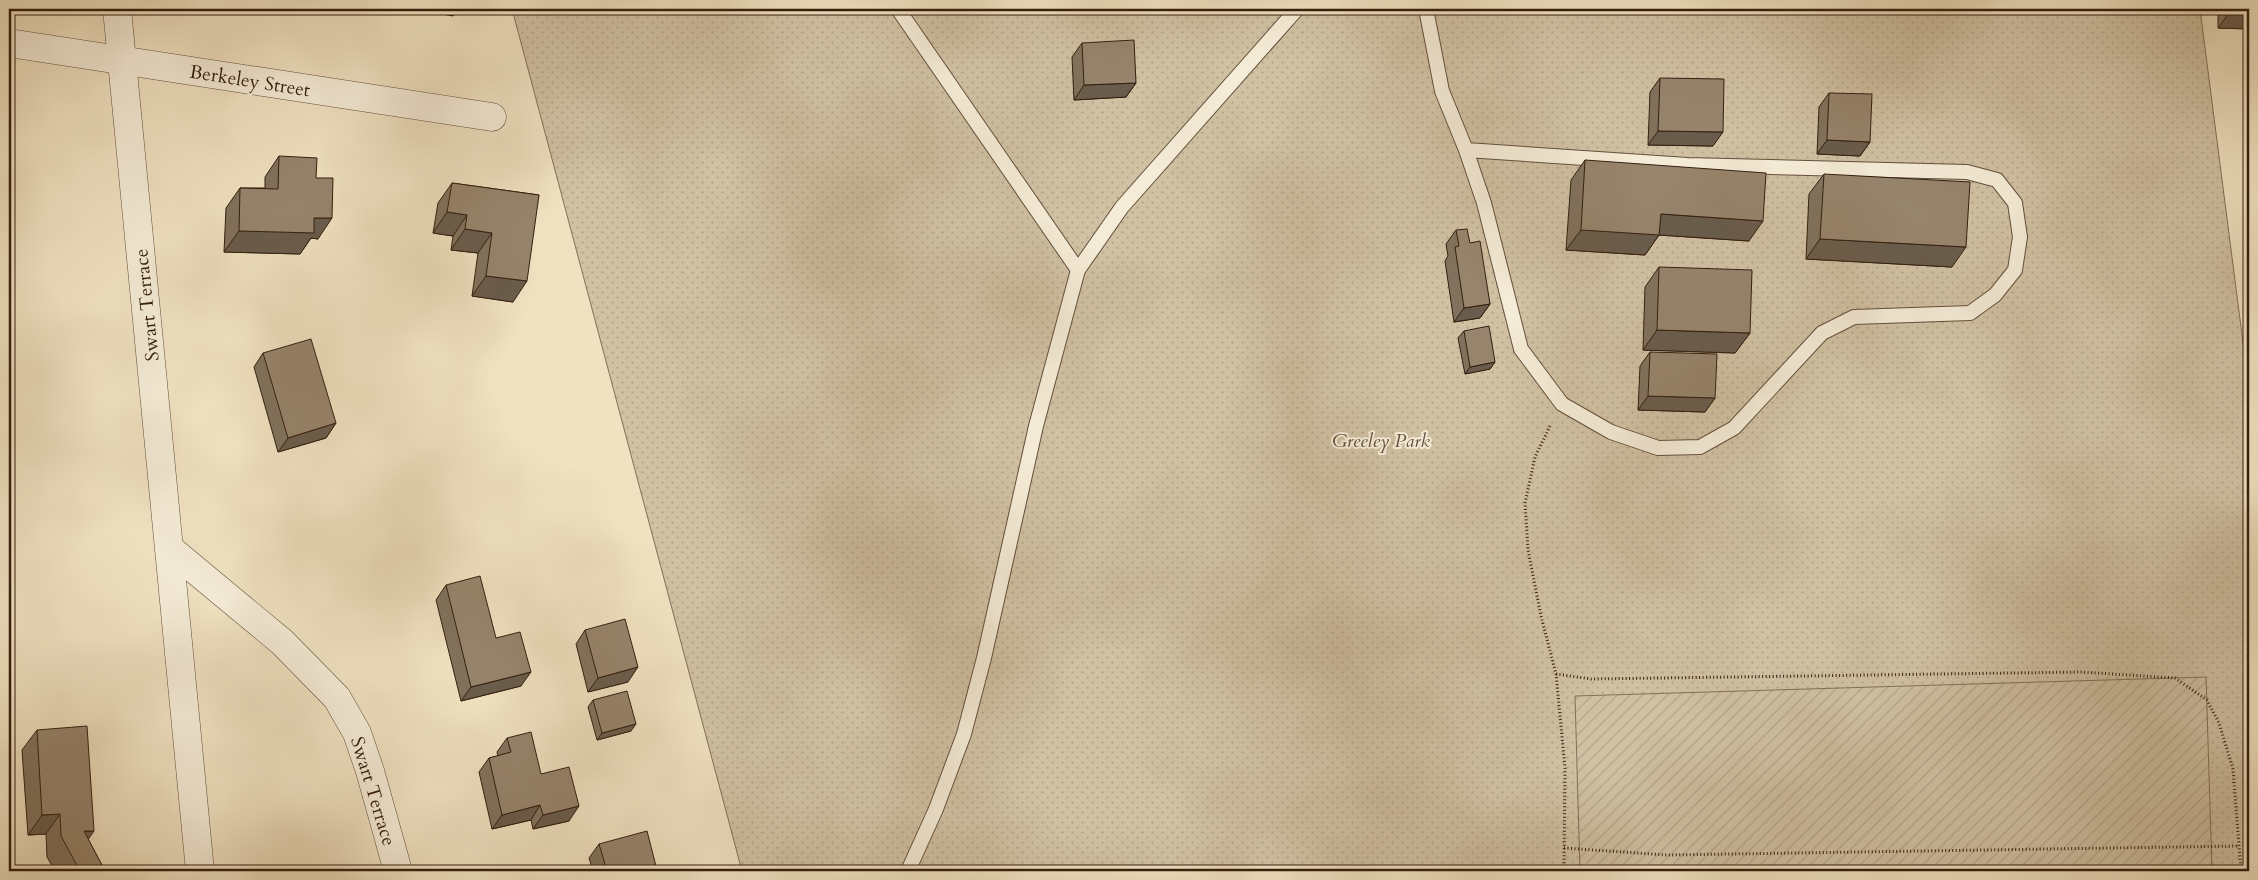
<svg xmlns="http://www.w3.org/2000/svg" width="2258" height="880" font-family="Cardo,serif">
<defs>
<pattern id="park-dots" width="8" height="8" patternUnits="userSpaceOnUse" patternTransform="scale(1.25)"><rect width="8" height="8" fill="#d0c1a3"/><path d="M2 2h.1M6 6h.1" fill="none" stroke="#b3a58b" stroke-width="1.8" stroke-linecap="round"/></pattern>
<pattern id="garden-furrows" width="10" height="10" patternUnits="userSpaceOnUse" patternTransform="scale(1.25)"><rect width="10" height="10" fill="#d0c1a3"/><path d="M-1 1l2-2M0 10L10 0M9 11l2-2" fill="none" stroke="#b3a58b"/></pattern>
</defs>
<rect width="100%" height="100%" fill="#f0e2c1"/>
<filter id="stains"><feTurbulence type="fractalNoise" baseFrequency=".004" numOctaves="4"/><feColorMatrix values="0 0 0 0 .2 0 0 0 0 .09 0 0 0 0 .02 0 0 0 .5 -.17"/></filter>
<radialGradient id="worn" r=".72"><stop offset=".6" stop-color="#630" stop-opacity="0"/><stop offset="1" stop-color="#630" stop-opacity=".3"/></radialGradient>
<path fill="url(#park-dots)" stroke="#827059" d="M512,9H2200L2249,389V871H742Z"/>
<path fill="url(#garden-furrows)" stroke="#827059" d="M2206,677L2212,871H1580L1575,696Z"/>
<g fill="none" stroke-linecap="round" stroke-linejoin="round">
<g stroke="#634f3c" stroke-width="16">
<g id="lane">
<path d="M898,9L1078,270"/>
<path d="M1426,9L1442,91L1466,150L1484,203L1521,349L1562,404L1611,432L1658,448L1700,447L1734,428L1822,333L1854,317L1970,313L1995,295L2015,270L2020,237L2015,203L1997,180L1967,172L1687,165L1466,150"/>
<path d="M908,871L936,809L964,734L984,658L1036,426L1078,270L1122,207L1297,9"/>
</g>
</g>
<g stroke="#634f3c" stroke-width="29">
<g id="street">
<path d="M117,9L200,871"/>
<path d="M9,43L492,117"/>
<path d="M170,549L282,642L337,698L357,733L370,771L398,871"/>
</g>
</g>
<g stroke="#341e0f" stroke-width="3" stroke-dasharray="1 2.5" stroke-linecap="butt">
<path d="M1550,426L1535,457L1525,503L1528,550L1541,616L1556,674L1565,768L1564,871"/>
<path d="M1556,674L1591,679L2081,672L2175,678L2207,700L2219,723L2233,769L2241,871"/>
<path d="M1564,848L1667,855L2239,846"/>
</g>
<use href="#lane" stroke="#f5ecd7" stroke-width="14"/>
<use href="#street" stroke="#f5ecd7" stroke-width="28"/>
</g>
<g fill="#81725d" stroke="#341e0f">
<path d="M2218,9H2249V29L2218,28Z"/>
<path d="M1082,43L1136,83L1126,97L1074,100L1072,57Z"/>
<path d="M1660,78L1713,146L1648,145L1650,92Z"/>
<path d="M1829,93L1870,142L1860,156L1817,154L1819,107Z"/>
<path d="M279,156L318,239L311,238L300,254L224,252L226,208L240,188H265V177Z"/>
<path d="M1585,160L1749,241L1659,235L1645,255L1566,250L1571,180Z"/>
<path d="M1824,174L1952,267L1806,259L1809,194Z"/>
<path d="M452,183L539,195L513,302L472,296L478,253L451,250L453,236L433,233L438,203Z"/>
<path d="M1456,230L1470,243L1490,304L1480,318L1454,322L1445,261L1448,256L1446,244Z"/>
<path d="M1659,267L1750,333L1735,353L1643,350L1645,287Z"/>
<path d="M1464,331L1495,362L1490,369L1465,374L1458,338Z"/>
<path d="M1650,352L1715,398L1705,412L1638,410L1640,366Z"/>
<path d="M263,353L336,423L326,438L278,452L254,367Z"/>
<path d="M446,585L496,638L521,686L461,701L436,600Z"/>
<path d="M585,630L628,682L588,692L576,644Z"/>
<path d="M593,700L631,731L597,740L588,707Z"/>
<path d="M37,730L88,839L105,871H55L47,857L46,834L28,835L22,750Z"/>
<path d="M507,738L541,774L569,821L533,829L531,820L492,829L479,772L489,758L498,756L497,752Z"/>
<path d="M599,844L657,870L656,871H593L589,858Z"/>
</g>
<g fill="#695c4c" stroke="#341e0f">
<path d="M416,9H458L453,16Z"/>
<path d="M2232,9H2249V29L2218,28Z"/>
<path d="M1136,83L1126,97L1074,100L1084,85Z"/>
<path d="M1658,131L1723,132L1713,146L1648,145Z"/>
<path d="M1827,140L1870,142L1860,156L1817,154Z"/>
<path d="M447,212L467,215L453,236L433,233Z"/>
<path d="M1661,214L1763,221L1749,241L1659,235L1645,255L1566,250L1581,230Z"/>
<path d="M314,218H332L318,239L311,238L300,254L224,252L239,231Z"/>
<path d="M465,229L492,233L478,253L451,250Z"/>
<path d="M1820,239L1966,247L1952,267L1806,259Z"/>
<path d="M486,276L527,281L513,302L472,296Z"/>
<path d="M1490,304L1480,318L1454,322L1464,308Z"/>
<path d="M1657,330L1750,333L1735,353L1643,350Z"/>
<path d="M1495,362L1490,369L1465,374L1470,367Z"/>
<path d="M1648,396L1715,398L1705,412L1638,410Z"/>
<path d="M336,423L326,438L278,452L288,438Z"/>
<path d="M638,667L628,682L588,692L598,678Z"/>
<path d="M531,672L521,686L461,701L471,687Z"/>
<path d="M636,724L631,731L597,740L602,733Z"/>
<path d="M540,805L531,820L492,829L502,815Z"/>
<path d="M579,806L569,821L533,829L543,815Z"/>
<path d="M60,814L46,834L28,835L42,815Z"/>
<path d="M84,831H94L80,851Z"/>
</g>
<g fill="#96846c" stroke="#341e0f">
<path d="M1134,40L1136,83L1084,85L1082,43Z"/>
<path d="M1660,78L1724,79L1723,132L1658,131Z"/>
<path d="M1829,93L1872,94L1870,142L1827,140Z"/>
<path d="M9,129H13L9,161Z"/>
<path d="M279,156L317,158L316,178H333L332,218H314V233L239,231L240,188L278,189Z"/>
<path d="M1585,160L1766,173L1763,221L1661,214L1659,235L1581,230Z"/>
<path d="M1824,174L1970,182L1966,247L1820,239Z"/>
<path d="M452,183L539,195L527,281L486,276L492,233L465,229L467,215L447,212Z"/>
<path d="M1467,229L1470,243L1480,241L1490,304L1464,308L1455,247L1459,246L1456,230Z"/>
<path d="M1659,267L1752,270L1750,333L1657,330Z"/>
<path d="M1489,326L1495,362L1470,367L1464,331Z"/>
<path d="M311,339L336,423L288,438L263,353Z"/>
<path d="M1650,352L1717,354L1715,398L1648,396Z"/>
<path d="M480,576L496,638L520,632L531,672L471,687L446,585Z"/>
<path d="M625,619L638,667L598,678L585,630Z"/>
<path d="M627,691L636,724L602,733L593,700Z"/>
<path d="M87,726L94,831H84L105,871H74L79,869L61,836L60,814L42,815L37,730Z"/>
<path d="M531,732L541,774L569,767L579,806L543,815L540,805L502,815L489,758L511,752L507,738Z"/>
<path d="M647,831L657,870L651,871H607L599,844Z"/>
</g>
<g text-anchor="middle" stroke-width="4" stroke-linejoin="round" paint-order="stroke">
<g font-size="19" fill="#341e0f" stroke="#f5ecd7">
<text transform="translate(250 80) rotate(9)" y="7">Berkeley Street</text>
<text transform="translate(146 305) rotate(-96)" y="7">Swart Terrace</text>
<text transform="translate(374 791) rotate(73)" y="7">Swart Terrace</text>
</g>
<g font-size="19" font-style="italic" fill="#634f3b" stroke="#f5ecd7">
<text x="1381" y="447">Greeley Park</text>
</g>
</g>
<rect width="2258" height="880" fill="none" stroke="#f0e2c1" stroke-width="30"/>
<rect x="10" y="10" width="2238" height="860" fill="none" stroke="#341e0f" stroke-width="2.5"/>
<rect x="15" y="15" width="2228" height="850" fill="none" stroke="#341e0f"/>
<rect width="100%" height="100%" filter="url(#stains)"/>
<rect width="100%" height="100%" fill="url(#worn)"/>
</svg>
